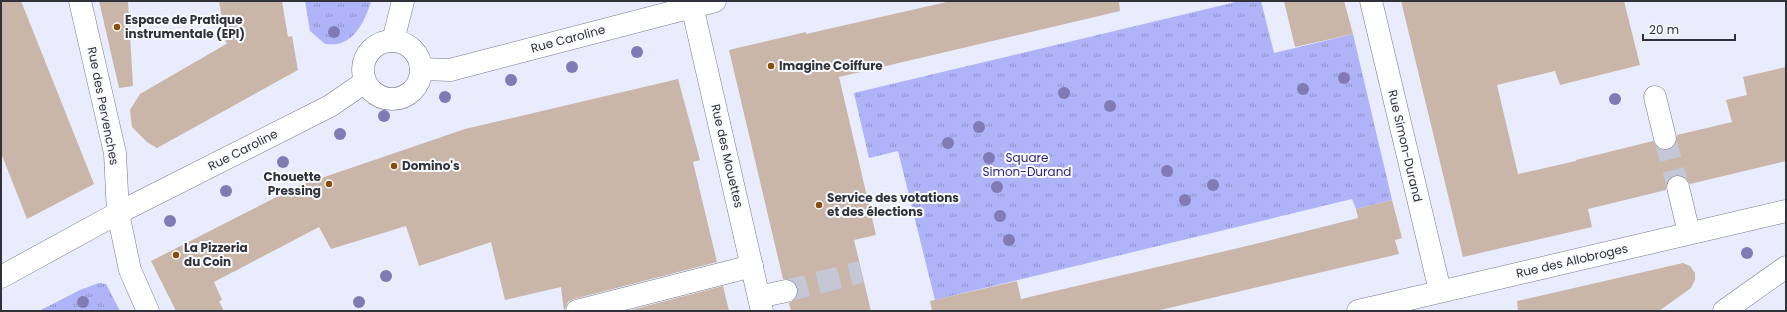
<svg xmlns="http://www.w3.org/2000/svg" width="1787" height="312" font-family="Poppins,sans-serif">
<defs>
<pattern id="park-tufts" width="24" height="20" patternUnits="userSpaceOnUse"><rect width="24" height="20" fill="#aeb4f7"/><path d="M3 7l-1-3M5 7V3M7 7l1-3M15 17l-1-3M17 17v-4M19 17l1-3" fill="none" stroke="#8e93c9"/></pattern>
</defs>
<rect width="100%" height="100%" fill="#e9ecfc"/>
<g fill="url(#park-tufts)">
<path d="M305,1H371C367,16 357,38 341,43C336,45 329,44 325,44L310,31Z"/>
<path d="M1240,1H1261L1274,53L1353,34L1392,200L1356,209L1352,199L935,300L898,151L869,158L854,93Z"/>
<path d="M99,283L106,284L120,311H39L80,290Z"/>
</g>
<g fill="#c9b6a8">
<path d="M1,1H21L94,184L27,219L1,153Z"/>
<path d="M99,1H128L133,86L119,88Z"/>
<path d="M219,1H282L288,37L292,36L298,70L157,148L147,142L132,127L130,110L140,94L228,43H226Z"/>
<path d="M951,1H1119L1120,11L839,77L876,235L854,240L871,311H791L789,303L794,300L798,295V288L795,283L790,279H783L729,50L806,32V34Z"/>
<path d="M1284,1H1344L1353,34L1295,47Z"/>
<path d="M1401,1H1624L1640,65L1560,85L1555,71L1497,85L1518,174L1576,161V160L1653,141L1656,146L1661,150H1668L1673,147L1677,142V135L1732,122L1726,100L1747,95L1743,77L1786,67V161L1690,184L1687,179L1682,175H1675L1669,178L1666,183V190L1588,209L1592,227L1463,257Z"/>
<path d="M678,79L700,160L693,162L717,262L574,299L568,302L564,311L561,287L505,300L491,242L419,266L406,226L331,249L319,227L214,282L222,300L219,301L224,311H176L151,261L298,186L465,129Z"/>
<path d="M1392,200L1402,238L1395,240L1399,254L1156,311H932L930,301L1017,281L1021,299L1251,245L1358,218L1356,209Z"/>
<path d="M1683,263L1690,266L1695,273V280L1691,288L1659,311H1518L1517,301Z"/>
<path d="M723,286L729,311H627Z"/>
</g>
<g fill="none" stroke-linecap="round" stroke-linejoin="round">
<g stroke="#c4c7d5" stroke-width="22" stroke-dasharray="22 11" stroke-linecap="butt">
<path d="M1665,138L1678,187"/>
<path d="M786,291L861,272"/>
</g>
<g stroke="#76788b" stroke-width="23">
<g id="minor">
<path d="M80,1L115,153L118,213L130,270L148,311"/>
<path d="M691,1L762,311"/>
<path d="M1371,1L1440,291"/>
<path d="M393,41L403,1"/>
<circle cx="392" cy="70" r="29"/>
<path d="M421,69L450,70L715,1"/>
<path d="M1655,97L1665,138"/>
<path d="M1678,187L1689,233"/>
<path d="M1,277L118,213L330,106L365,82"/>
<path d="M759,297L786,291"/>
<path d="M577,311L752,266"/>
<path d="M1358,311L1786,211"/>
<path d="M1724,311L1786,267"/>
</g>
</g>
<use href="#minor" stroke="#fff" stroke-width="22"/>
</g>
<g fill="#807bb4">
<circle cx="334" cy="32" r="6"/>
<circle cx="637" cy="52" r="6"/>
<circle cx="572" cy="67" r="6"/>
<circle cx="1344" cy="78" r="6"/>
<circle cx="511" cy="80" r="6"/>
<circle cx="1303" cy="89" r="6"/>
<circle cx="1064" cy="93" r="6"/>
<circle cx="445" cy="97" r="6"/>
<circle cx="1615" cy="99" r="6"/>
<circle cx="1110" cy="106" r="6"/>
<circle cx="384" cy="116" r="6"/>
<circle cx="979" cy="127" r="6"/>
<circle cx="340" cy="134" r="6"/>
<circle cx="948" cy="143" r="6"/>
<circle cx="989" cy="158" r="6"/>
<circle cx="283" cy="162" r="6"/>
<circle cx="1167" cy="171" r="6"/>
<circle cx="1213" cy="185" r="6"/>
<circle cx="997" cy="187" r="6"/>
<circle cx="226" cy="191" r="6"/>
<circle cx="1185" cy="200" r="6"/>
<circle cx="1000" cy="216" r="6"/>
<circle cx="170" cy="221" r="6"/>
<circle cx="1009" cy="240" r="6"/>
<circle cx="1747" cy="253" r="6"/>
<circle cx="386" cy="276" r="6"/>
<circle cx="83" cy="302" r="6"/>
<circle cx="359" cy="302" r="6"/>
</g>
<g fill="#894d0a" stroke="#f9fafe" stroke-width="1.5">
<circle cx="117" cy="27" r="4"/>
<circle cx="771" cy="66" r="4"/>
<circle cx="394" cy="166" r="4"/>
<circle cx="329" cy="184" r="4"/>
<circle cx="819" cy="205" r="4"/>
<circle cx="176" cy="255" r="4"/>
</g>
<g text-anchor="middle" stroke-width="4" stroke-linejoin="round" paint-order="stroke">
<g font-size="12" font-weight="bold" fill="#303139" stroke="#f9fafe" text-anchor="start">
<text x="125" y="24">Espace de Pratique<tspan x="125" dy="14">instrumentale (EPI)</tspan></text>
<text x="779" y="70">Imagine Coiffure</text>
<text x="402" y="170">Domino's</text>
<text x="321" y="181" text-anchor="end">Chouette<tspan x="321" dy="14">Pressing</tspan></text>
<text x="827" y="202">Service des votations<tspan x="827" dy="14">et des élections</tspan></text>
<text x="184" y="252">La Pizzeria<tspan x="184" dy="14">du Coin</tspan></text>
</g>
<g font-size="12" fill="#303139" stroke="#f9fafe">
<text transform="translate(568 39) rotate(-15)" y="4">Rue Caroline</text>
<text transform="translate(103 106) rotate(79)" y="4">Rue des Pervenches</text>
<text transform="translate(1405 146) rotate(77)" y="4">Rue Simon-Durand</text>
<text transform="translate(243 150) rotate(-27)" y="4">Rue Caroline</text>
<text transform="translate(727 156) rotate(77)" y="4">Rue des Mouettes</text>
<text transform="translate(1572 261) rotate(-13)" y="4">Rue des Allobroges</text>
</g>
<g font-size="12" fill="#2a1f79" stroke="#f9fafe">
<text x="1027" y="162">Square<tspan x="1027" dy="14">Simon-Durand</tspan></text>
</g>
</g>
<rect width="1787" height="312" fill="none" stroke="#303139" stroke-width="4"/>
<path d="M1643 34v6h92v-6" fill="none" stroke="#303139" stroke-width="2"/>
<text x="1649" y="34" font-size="12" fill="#303139" stroke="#f9fafe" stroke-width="3" paint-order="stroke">20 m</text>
</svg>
